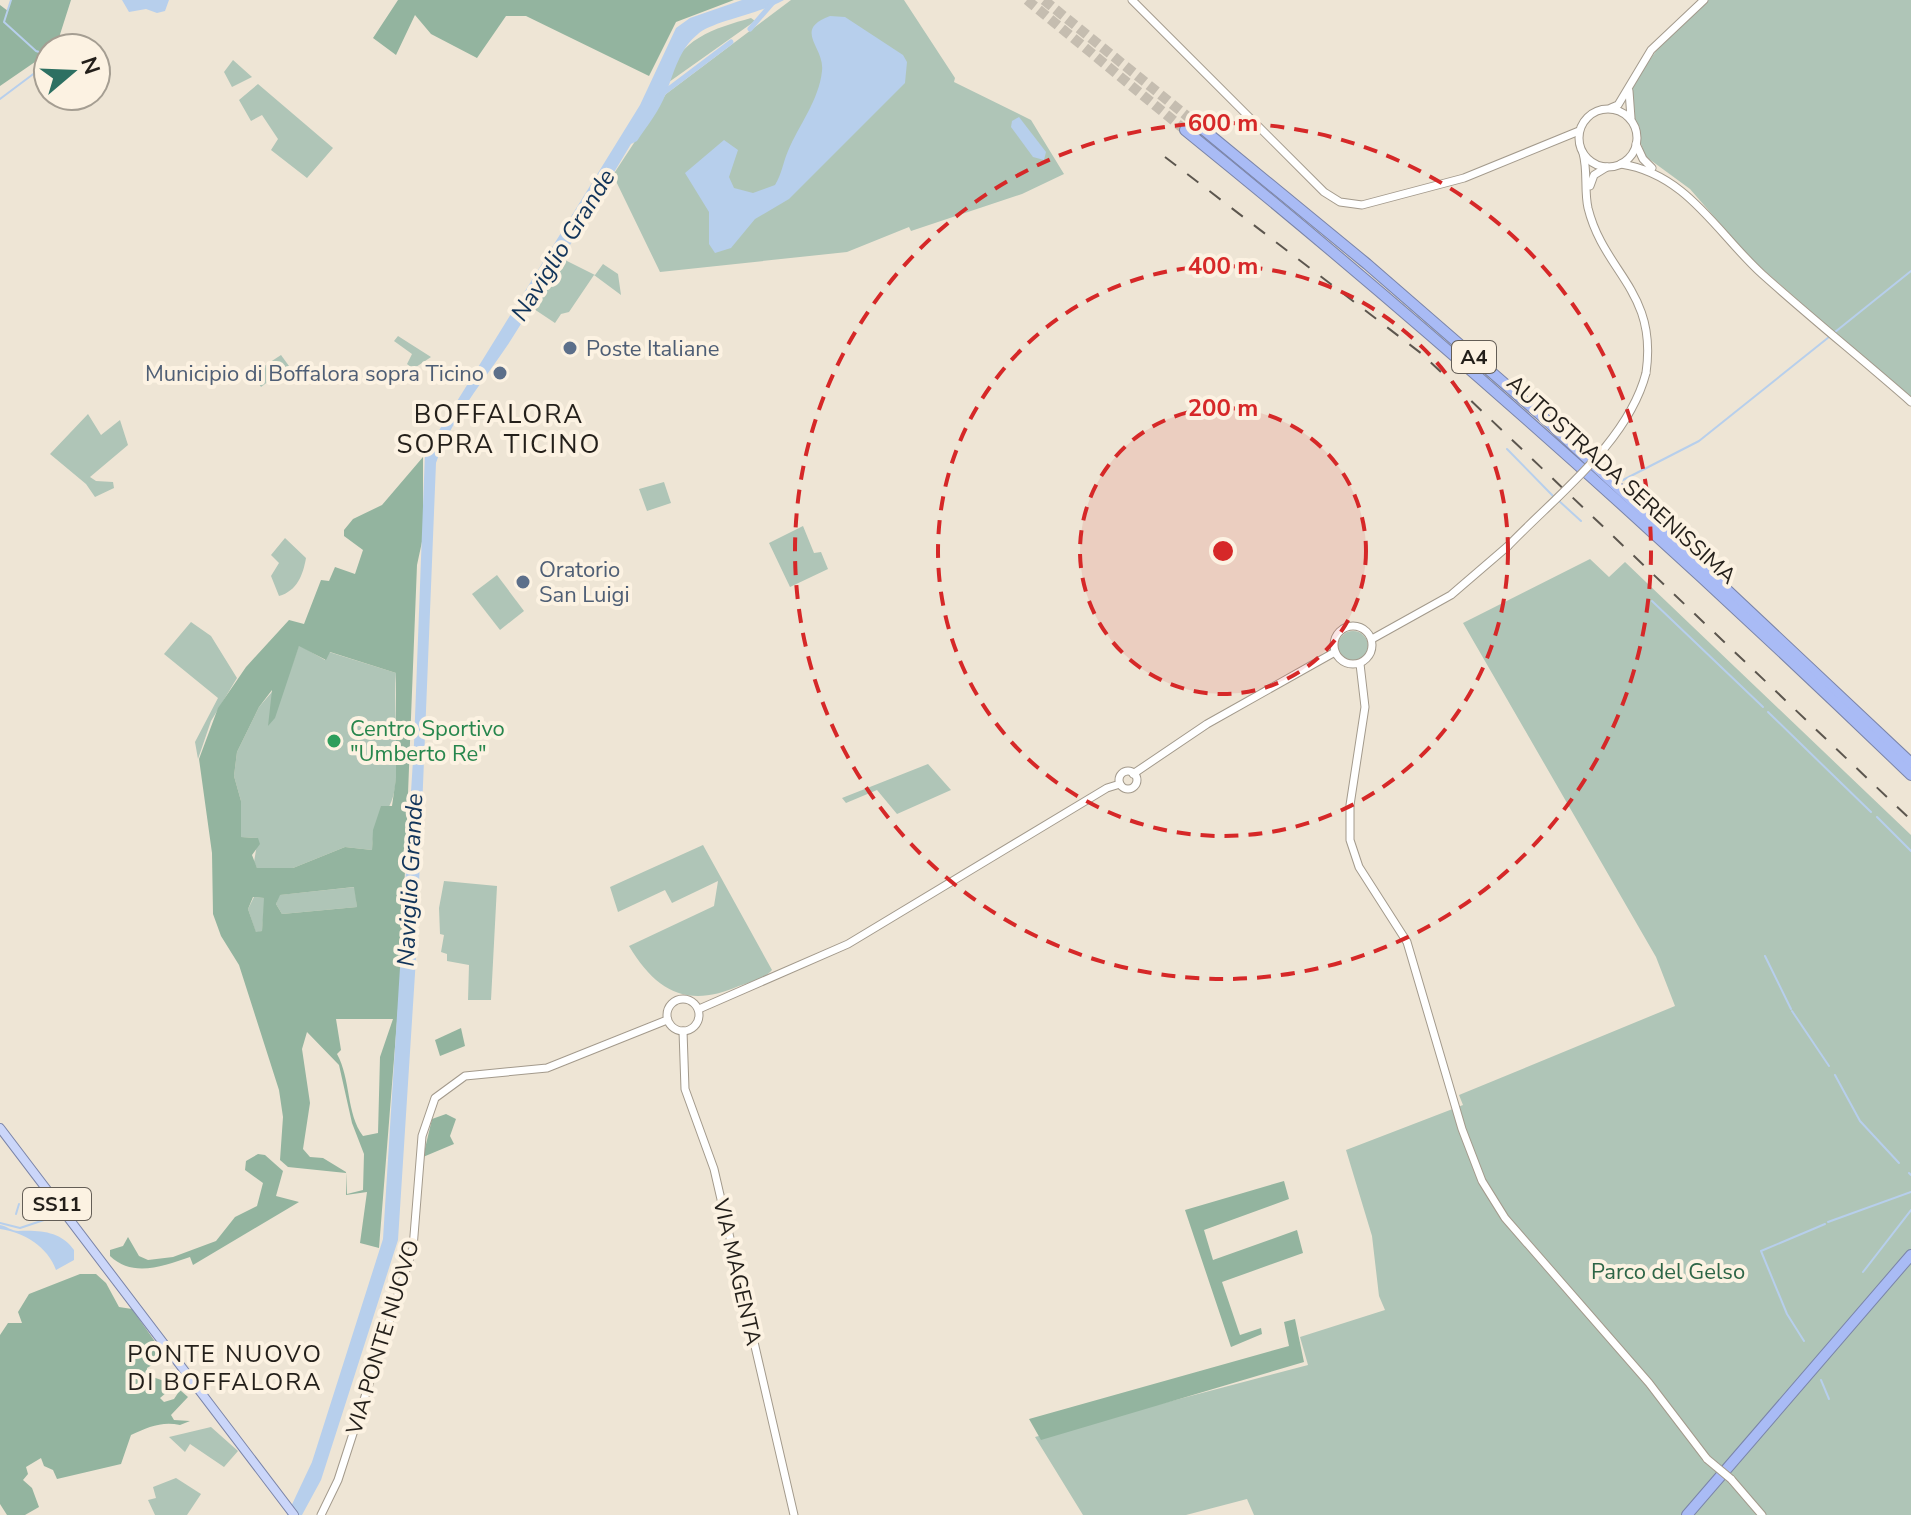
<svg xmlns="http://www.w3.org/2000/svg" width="1911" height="1515" font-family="'Nunito Sans',sans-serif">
<rect width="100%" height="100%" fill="#eee5d5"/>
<g fill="#afc5b7">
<path d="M791,0H904L955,78L954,82L1031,120L1064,174L1022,194L911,231L909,227L847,252L660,272L613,175L666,94Z"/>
<path d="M1708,0H1911V400L1749,257L1690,189L1645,156L1632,115L1630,98L1633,83L1667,36Z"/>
<path d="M751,18L755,21L669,82C675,39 716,28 751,18Z"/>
<path d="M233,60L252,77L232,87L224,72Z"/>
<path d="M258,84L333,148L307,178L271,150L278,139L262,115L251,121L239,100Z"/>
<path d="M565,260L595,275L603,264L618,274L621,295L594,275L569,312L561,314L555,323L534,309Z"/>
<path d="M398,336L431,357L413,369L407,364L412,354L394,341Z"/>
<path d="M281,355L289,366L261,387L252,374Z"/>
<path d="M88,414L101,435L120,420L128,445L90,477L96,481L113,482L114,488L95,497L86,484L50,454Z"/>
<path d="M664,482L671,503L647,511L639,489Z"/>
<path d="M803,526L814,553L821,552L828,569L790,587L769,543Z"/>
<path d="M285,538L306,558C303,575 297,591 279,596L271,576L279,563L271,555Z"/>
<path d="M1590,559L1609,577L1625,562L1911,835V1515H1254L1247,1499L1186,1515H1083L1035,1437L1308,1365L1300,1337L1385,1310L1379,1296L1372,1236L1346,1150L1463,1105L1459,1095L1675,1006L1656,957L1463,623Z"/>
<path d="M497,575L524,611L500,630L472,594Z"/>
<path d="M191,622L211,636L237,678L211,721L198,759L195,742L218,698L164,654Z"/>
<circle cx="1353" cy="646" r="15"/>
<path d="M299,645L325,660L329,652L396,673C393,709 400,755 395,787C391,817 373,818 372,850L345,847L293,868H257L254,862L258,838L241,837V801L234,776L237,752L259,707L290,671Z"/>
<path d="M928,764L951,790L897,814L877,790L846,803L842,798Z"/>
<path d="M703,845L772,970C766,978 750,982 739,986C689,1008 657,993 629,946L714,906L718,881L672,903L665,890L618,912L610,887Z"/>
<path d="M444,881L497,886L491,1000H468L469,965L447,961V954L441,952L444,935L440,934L439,908Z"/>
<path d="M355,887L357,907L282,914L276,904L279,895Z"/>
<path d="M254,897L265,898L262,931L256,933L248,909Z"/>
<path d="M211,1427L238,1451L224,1467L190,1444L185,1452L169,1437Z"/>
<path d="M176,1478L201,1494L187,1515H155L148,1500L156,1498L153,1487Z"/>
</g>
<g fill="#93b49f" fill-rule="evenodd">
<path d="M11,0H71L56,47L48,48V53L0,86V5L8,11Z"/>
<path d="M398,0H734L676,22L649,76L526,16H506L477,58L431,34L415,15L396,55L373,38Z"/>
<path d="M423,457V537L417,565L401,971L379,1248L360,1243L367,1192L346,1195V1173L288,1167L280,1160L283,1117L279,1090L239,965L221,936L213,914L212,853L199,759L218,708L246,667L289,620L304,624L321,580L329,581L335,567L355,574L363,550L344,536V530L353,519L382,505ZM299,646L326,660L330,652L396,673V778L392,806H381L373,830L372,850L345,847L293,868H257L252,855L260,844L258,838L241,837V801L234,776L237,752L259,707L272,690L268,726L275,718ZM354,887L357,907L282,914L276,904L280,895ZM253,897L264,898L262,931L256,932L248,909ZM336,1019H393L380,1057L378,1133L363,1136C346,1113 351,1079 337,1054L341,1050ZM307,1032L339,1065L352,1123L364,1154L363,1190L347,1194L346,1172L323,1158L310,1157L303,1149L310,1103L302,1049Z"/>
<path d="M461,1028L465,1046L440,1056L435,1040Z"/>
<path d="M446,1114L456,1119L450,1136L454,1144L423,1157L432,1119Z"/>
<path d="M258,1154L265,1155L283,1171L276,1196L299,1202L193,1265L190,1257C163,1266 133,1278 110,1256V1250L123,1246L128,1237L139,1256L148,1260L173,1257L216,1241L235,1217L257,1206L263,1183L245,1170L246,1161Z"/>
<path d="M1284,1181L1289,1199L1204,1230L1213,1260L1297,1230L1303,1253L1222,1282L1240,1335L1261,1328L1262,1334L1231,1347L1185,1210Z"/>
<path d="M80,1274H96L106,1283L119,1307L132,1309L166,1357L147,1368V1375L167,1382V1392L160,1398L164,1402L174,1399L180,1390L188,1397L171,1415L174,1420L190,1421L180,1425C162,1421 148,1427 131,1435L121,1464L57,1479L53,1470L44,1466L41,1458L26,1467L28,1474L23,1480L32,1488L39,1507L25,1515H7L0,1504V1335L8,1323H22L18,1312L29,1294Z"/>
<path d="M1295,1319L1304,1362L1041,1440L1029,1419L1289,1346L1284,1322Z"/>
</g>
<g fill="#b7cfec">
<path d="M122,0H169L165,11L157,13L146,9L129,12Z"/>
<path d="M742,0H784C760,14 713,21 698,34C679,49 674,73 666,93C660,110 647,126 637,141L631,144C591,211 551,277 509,343C483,382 451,419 436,463L416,958L398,1240L321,1480L302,1515H287L312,1462L383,1239L414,744L425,453L640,105L676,28L690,18Z"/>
<path d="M830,16L845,17L903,55L907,62L905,83L789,199L755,219L731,248L715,253L709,244V212L685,173L724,140L738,150L729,177L734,188L753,193L775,185C782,174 783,162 788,151C799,125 819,100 822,71C825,47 792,30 830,16Z"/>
<path d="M1019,117L1046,152L1044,160L1033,157L1011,127L1012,121Z"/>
<path d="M0,1225C6,1226 12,1231 18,1231C39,1230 61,1231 74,1250V1260L56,1270C48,1247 24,1232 0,1229Z"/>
</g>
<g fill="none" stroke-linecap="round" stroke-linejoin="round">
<g stroke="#b7cfec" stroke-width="2">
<path d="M11,0L4,22L36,51L48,55"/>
<path d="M0,99L48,63"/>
<path d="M1835,332L1911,271"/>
<path d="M1507,449L1553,496"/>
<path d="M1621,481L1699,441L1829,337"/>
<path d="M1558,500L1581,521"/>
<path d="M1652,601L1763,707"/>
<path d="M1768,712L1871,812"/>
<path d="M1877,817L1911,851"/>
<path d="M1765,956L1791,1009"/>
<path d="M1792,1011L1829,1066"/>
<path d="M1835,1075L1860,1121L1899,1163"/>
<path d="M1909,1173L1911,1175"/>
<path d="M16,1214L19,1204"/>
<path d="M1828,1222L1911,1192"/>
<path d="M0,1223L20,1228L53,1217"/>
<path d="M1863,1272L1911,1210"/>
<path d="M1804,1341L1787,1314L1761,1251L1825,1224"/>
<path d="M1821,1380L1829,1399"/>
</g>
<g stroke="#b7cfec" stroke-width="5">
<path d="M750,29L775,0"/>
<path d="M662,94L731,42"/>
</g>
<g stroke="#c5bdb0" stroke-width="10" stroke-dasharray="10 5" stroke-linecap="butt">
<path d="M1027,0L1185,130"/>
<path d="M1044,0L1193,121"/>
</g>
<g stroke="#a39a8c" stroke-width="9">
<g id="minor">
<path d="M1132,0L1324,192L1340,202L1362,205L1464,178L1579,131"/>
<path d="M1629,91L1631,118"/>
<path d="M1611,108L1618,105L1651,50L1704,0"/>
<circle cx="1608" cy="138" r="29"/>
<path d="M1636,144L1643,159L1652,168"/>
<path d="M1583,153C1588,171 1584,190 1588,208C1604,273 1658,291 1646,373"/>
<path d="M1621,164C1687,174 1717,233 1762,274C1811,318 1862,359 1911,402"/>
<path d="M1590,186L1594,175L1607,167"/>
<circle cx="1353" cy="645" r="19"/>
<path d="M1372,639L1451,595L1508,546"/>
<path d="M1360,664L1365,707L1350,805V840L1359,867L1407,942L1462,1129L1482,1181L1505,1218L1649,1383L1707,1459"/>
<circle cx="1128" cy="780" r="9"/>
<path d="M1133,774L1207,724L1335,652"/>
<circle cx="683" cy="1015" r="16"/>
<path d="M699,1009L848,944L1107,788L1120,784"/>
<path d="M683,1031L685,1089L714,1169L794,1515"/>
<path d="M1731,1479L1762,1515"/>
<path d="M321,1515L338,1480L413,1248L422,1136L435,1098L465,1076L547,1068L667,1020"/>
</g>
</g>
<g stroke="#7a84a8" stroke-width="10">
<path id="major" d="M0,1128L294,1515"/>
</g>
<g stroke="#7a84a8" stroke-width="12">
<g id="highway">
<path d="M1193,121L1367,264L1543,417L1911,763"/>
<path d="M1185,130C1437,334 1678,550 1911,775"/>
<path d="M1687,1515L1911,1255"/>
</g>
</g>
<use href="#minor" stroke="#fff" stroke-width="7"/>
<use href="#major" stroke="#cbd6f9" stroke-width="8"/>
<use href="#highway" stroke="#a9bbf5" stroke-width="10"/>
<path stroke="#5c564e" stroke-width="2" stroke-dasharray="14 14" stroke-linecap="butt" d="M1165,157L1422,354L1911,820"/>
<g stroke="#a39a8c" stroke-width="9" stroke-linecap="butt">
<g id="minor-bridge">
<path d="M1508,546C1556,496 1628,442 1646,373"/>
<path d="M1707,1459L1731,1479"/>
</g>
</g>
<use href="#minor-bridge" stroke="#fff" stroke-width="7"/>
</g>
<circle cx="1223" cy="551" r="143" fill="#d62828" fill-opacity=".12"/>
<g fill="none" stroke="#d62828" stroke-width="4" stroke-dasharray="14 10">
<circle cx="1223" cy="551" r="143"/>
<circle cx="1223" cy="551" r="285"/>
<circle cx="1223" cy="551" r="428"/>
</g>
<g fill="#5c6f8a" stroke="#fcf2e2" stroke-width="3">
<circle cx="570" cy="348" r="8"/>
<circle cx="500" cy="373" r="8"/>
<circle cx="523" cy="582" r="8"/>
</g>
<circle fill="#2e9e5b" stroke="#fcf2e2" stroke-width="3" cx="334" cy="741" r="8"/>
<g text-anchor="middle" stroke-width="8" stroke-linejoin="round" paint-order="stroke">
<g fill="#fcf2e2" stroke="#645e56" stroke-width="2">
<rect x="1452" y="341" width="44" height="32" rx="6"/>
<rect x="23" y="1188" width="68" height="32" rx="6"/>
</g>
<g font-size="20" font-weight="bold" fill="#231f1a">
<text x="1474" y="364">A4</text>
<text x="57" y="1211">SS11</text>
</g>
<g font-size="22" fill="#4e5e75" stroke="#fcf2e2" text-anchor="start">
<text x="586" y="356">Poste Italiane</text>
<text x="484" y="381" text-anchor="end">Municipio di Boffalora sopra Ticino</text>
<text x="539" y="577">Oratorio<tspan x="539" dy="25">San Luigi</tspan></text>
</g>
<g font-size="22" fill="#231f1a" stroke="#fcf2e2">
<text transform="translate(1622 479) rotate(42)" y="8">AUTOSTRADA SERENISSIMA</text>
<text transform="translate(738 1272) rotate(77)" y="8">VIA MAGENTA</text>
<text transform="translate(382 1337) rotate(-73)" y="8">VIA PONTE NUOVO</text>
</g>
<g font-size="22" fill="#27864d" stroke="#fcf2e2" text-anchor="start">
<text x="350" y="736">Centro Sportivo<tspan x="350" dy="25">"Umberto Re"</tspan></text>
</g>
<g font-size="22" fill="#2d6546" stroke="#fcf2e2">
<text x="1668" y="1279">Parco del Gelso</text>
</g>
<g font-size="24" font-style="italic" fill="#11345a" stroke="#fcf2e2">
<text transform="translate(563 245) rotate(-58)" y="8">Naviglio Grande</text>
<text transform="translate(410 880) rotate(-87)" y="8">Naviglio Grande</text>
</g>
<g font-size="24" letter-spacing="2" fill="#231f1a" stroke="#fcf2e2">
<text x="225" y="1362">PONTE NUOVO<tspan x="225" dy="28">DI BOFFALORA</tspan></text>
</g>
<g font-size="26" letter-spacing="2" fill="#231f1a" stroke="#fcf2e2">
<text x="499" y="423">BOFFALORA<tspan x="499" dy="30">SOPRA TICINO</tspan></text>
</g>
</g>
<circle cx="1223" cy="551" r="12" fill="#d62828" stroke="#fcf2e2" stroke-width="4"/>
<g font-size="24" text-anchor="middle" font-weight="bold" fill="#d62828" stroke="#fcf2e2" stroke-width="8" stroke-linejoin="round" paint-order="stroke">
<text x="1223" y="131">600 m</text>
<text x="1223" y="274">400 m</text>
<text x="1223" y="416">200 m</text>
</g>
<g transform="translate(72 72) rotate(71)"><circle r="38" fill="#fcf2e2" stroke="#a59e92" stroke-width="2"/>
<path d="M0-6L14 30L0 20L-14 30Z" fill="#2d7062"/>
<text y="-12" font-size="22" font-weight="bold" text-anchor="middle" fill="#231f1a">N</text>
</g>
</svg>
